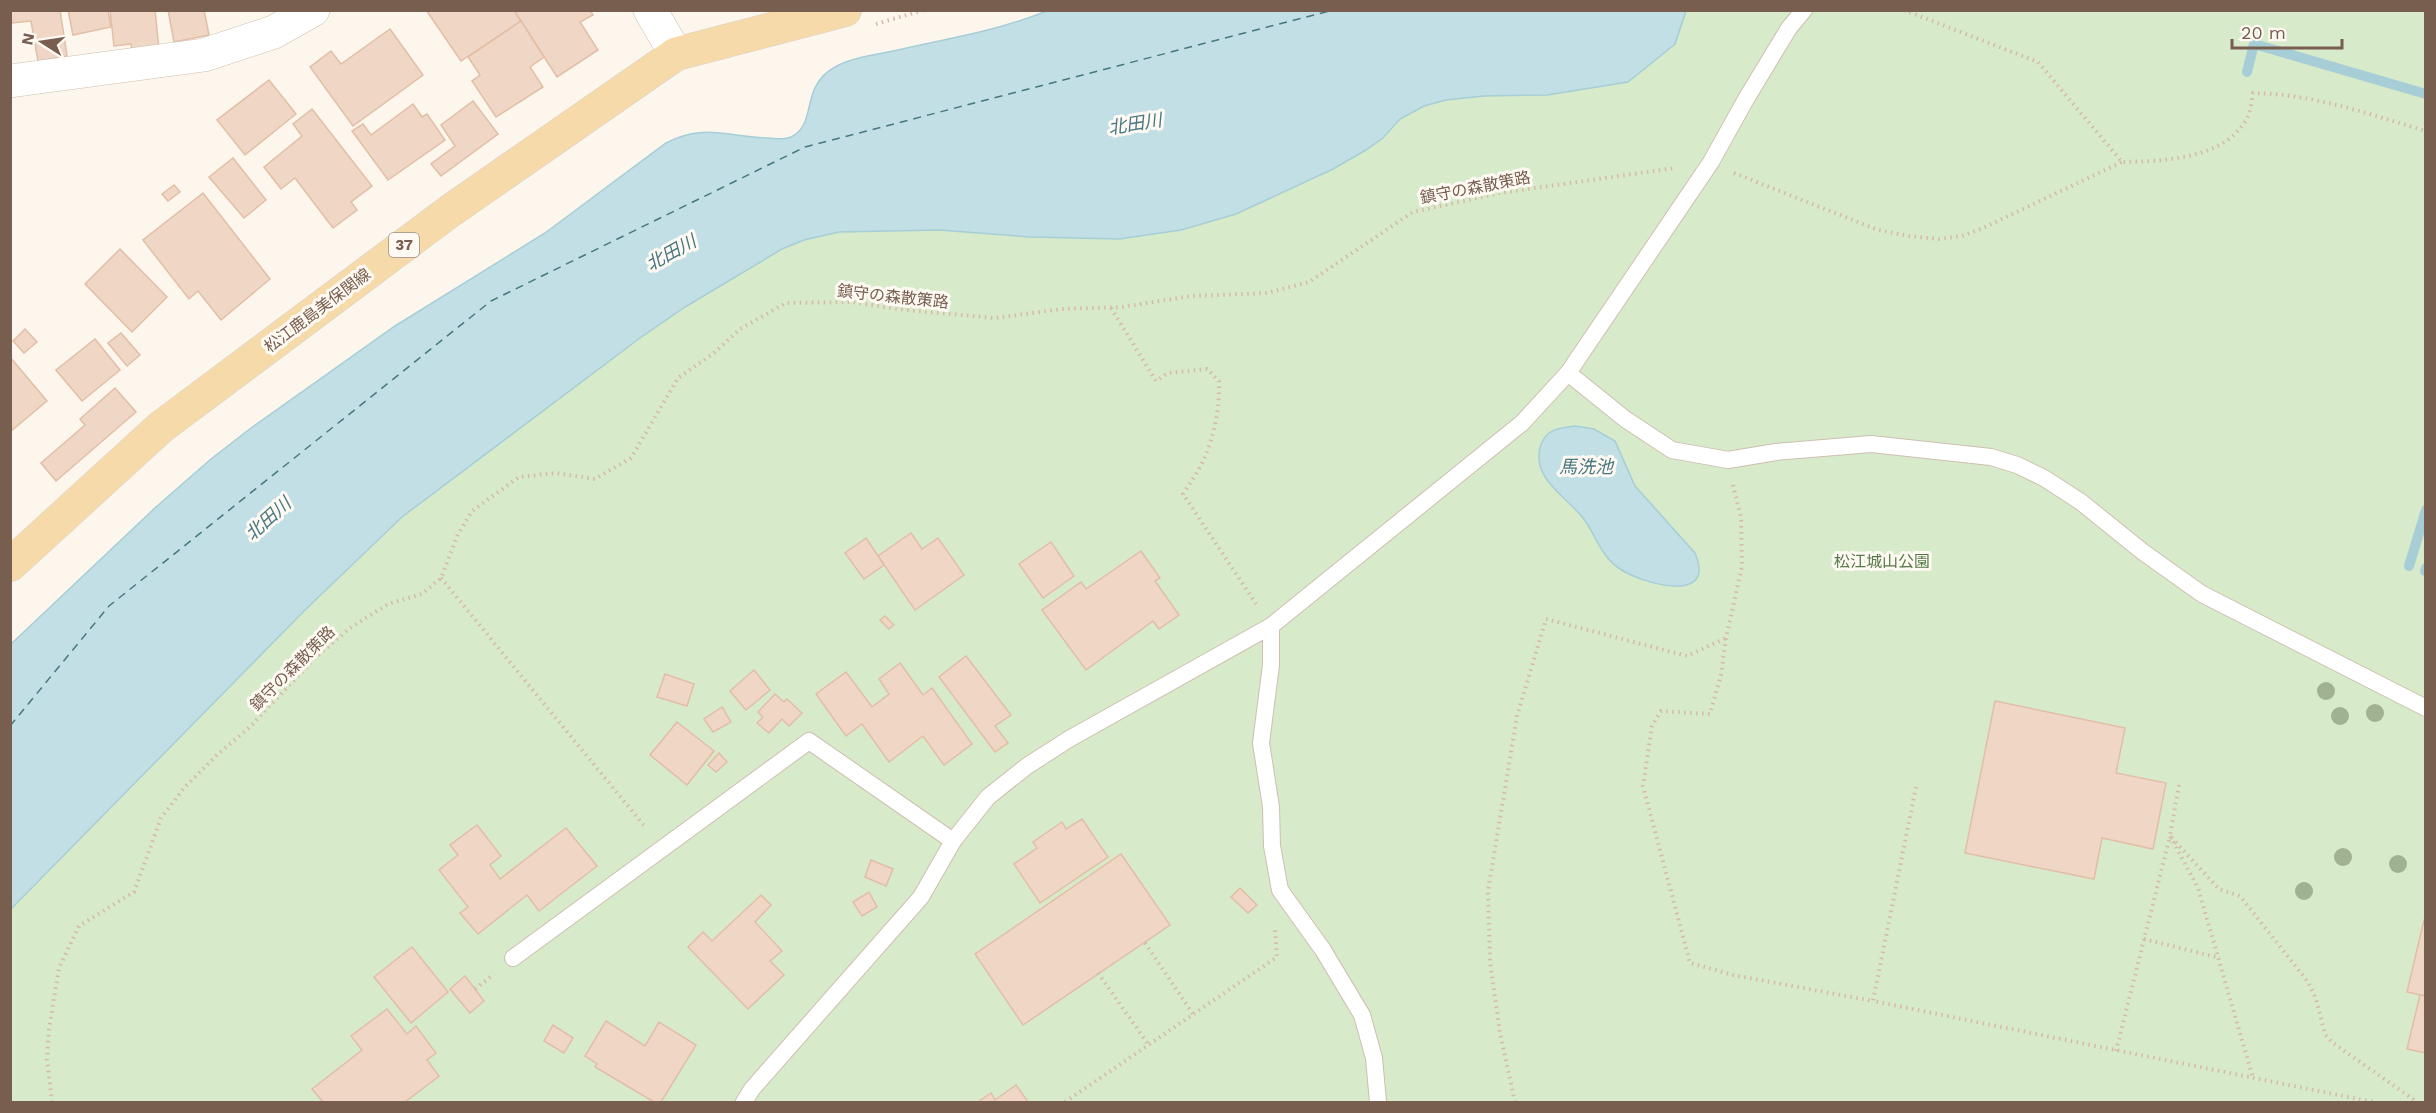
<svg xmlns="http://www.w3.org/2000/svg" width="2436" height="1113" font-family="'Work Sans','Noto Sans JP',sans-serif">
<rect width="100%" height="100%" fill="#fcf6ec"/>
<path fill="#d7eaca" d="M1686,11H2425V1102H11V909L304,611L402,517L640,338L685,307L782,249L804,240L839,232L939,230L1030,237L1119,239L1181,230L1236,214L1333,169L1366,150L1383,138L1400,119L1424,106L1446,100L1484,96L1547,95L1583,88L1675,44Z"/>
<g fill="#c1dfe5" stroke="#a7ced6" stroke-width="1.5">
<path d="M1047,11H1686L1675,44L1628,82L1547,95L1484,96L1446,100L1424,106L1400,119L1383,138L1366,150L1333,169L1236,214L1181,230L1119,239L1030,237L939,230L839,232L804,240L782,249L685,307L640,338L402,517L304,611L11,909V644L156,507L211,459L251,428L395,326L545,233L666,143C703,123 729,137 768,138C776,139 784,140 791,137C818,124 799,87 835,67C851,58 875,55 893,51C945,39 997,31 1047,11Z"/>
<path d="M1575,426L1594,429L1615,441L1635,486L1695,553C1717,605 1643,584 1620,569C1602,557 1597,539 1586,522C1570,498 1532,481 1540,448C1545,429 1558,428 1575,426Z"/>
</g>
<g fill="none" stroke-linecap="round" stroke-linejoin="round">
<g stroke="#a7ced6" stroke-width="10">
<path d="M2247,72L2254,44L2426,94"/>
<path d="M2409,566L2426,510"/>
<path d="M2425,571L2426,568"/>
</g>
<path stroke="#477781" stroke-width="1.5" stroke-dasharray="8 6" stroke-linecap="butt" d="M10,726L109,606L491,301L805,147L1333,10"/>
</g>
<g fill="#f0d7c5" stroke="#e2bea6" stroke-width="1.5">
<path d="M10,10H60L67,56L38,61L31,21L12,23Z"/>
<path d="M68,10H108L111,27L73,35Z"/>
<path d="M110,10H155L159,50L132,53L131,44L114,46Z"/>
<path d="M168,10H204L209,35L174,42Z"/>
<path d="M426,10H514L521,21L461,61Z"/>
<path d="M514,10H590L593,15L580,22L598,50L557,77Z"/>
<path d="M521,21L544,57L530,67L543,87L496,117L472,81L480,75L468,57Z"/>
<path d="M390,29L423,75L353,126L310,67L331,51L341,64Z"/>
<path d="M269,80L296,114L245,155L217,120Z"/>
<path d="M473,101L498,134L441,176L431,164L455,146L441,125Z"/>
<path d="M413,104L422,117L427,114L445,140L388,180L352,131L363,124L371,135Z"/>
<path d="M312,109L372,186L351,202L357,210L333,228L295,178L281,189L264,167L302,136L293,124Z"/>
<path d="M233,158L266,200L244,218L209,177Z"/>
<path d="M174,185L180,192L168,201L162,194Z"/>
<path d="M203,193L270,279L221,320L198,291L189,299L143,240Z"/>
<path d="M120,249L167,297L132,332L85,284Z"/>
<path d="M25,329L37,342L24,353L13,341Z"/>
<path d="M121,333L140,355L127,366L108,343Z"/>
<path d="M95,339L120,370L82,401L56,370Z"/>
<path d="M10,357L47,401L10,432Z"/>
<path d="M115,388L136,412L56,481L41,463L85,425L80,419Z"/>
<path d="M911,533L922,549L938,538L964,575L915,610L878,556Z"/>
<path d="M866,538L884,565L864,579L845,553Z"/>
<path d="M1051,542L1074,576L1043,598L1019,564Z"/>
<path d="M1141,551L1160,578L1155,581L1179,615L1159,629L1153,621L1086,670L1042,610L1081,582L1086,589Z"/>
<path d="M885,616L894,625L889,629L880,620Z"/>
<path d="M966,656L1011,715L995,726L1008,743L995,752L939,677Z"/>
<path d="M900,663L923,695L932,688L972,744L944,765L923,736L889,762L862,724L846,736L816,694L846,672L872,707L889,694L879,679Z"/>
<path d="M754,670L770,690L746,710L730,691Z"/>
<path d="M665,674L694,684L687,706L657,697Z"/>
<path d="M775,694L784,702L787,699L802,713L789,726L782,719L769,733L757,723L763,717L758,712Z"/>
<path d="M1995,701L2125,728L2116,773L2166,783L2153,849L2102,838L2094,879L1965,853Z"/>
<path d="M722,707L731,722L713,732L704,719Z"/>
<path d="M677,722L714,751L687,785L650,755Z"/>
<path d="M719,753L727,762L716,772L708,765Z"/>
<path d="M1082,819L1108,857L1040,903L1014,864L1037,848L1033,842L1062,822L1066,829Z"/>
<path d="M477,825L501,856L490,865L500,879L566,828L597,866L539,911L527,895L478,934L460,913L468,907L439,870L458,855L450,845Z"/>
<path d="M1121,854L1170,925L1023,1025L975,954Z"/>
<path d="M871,860L893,869L886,886L865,877Z"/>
<path d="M1240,888L1257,905L1248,913L1231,897Z"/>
<path d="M869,892L877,907L862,916L853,902Z"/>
<path d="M761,895L771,905L755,922L782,951L770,961L784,975L748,1009L688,947L703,932L712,941Z"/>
<path d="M2424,920H2426V996L2407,992Z"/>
<path d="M412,947L448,992L411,1023L374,977Z"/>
<path d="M465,976L484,1001L470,1013L450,989Z"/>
<path d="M2420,995L2426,996V1053L2407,1049Z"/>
<path d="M387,1009L407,1034L416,1026L436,1053L427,1060L439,1076L405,1102H323L312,1089L362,1050L351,1036Z"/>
<path d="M606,1021L645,1046L659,1022L696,1045L661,1102H654L595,1067L597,1064L585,1056Z"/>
<path d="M553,1025L573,1038L564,1053L544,1041Z"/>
<path d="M1016,1085L1028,1102H978L991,1093L995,1100Z"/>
</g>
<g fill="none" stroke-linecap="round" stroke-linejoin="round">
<g stroke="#cebfb1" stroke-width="18">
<g id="service">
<path d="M1568,373L1625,419L1672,450L1728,460L1776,452L1871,444L1991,457L2017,465L2044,478L2081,502L2143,552L2202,594L2426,708"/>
<path d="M1271,626V665L1261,743L1271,807L1272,846L1280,890L1323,950L1362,1015L1374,1058L1378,1102"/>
<path d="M513,958L809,741L953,841"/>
<path d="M744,1102L752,1089L921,897L953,841L988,797L1027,766L1069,739L1271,626L1522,423L1568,373L1711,162L1746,99L1789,28L1804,10"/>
</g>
</g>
<g stroke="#cebfb1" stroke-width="34">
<g id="minor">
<path d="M650,10L676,54"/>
<path d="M10,81L204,55L274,32L313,10"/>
</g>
</g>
<g stroke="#d9d2ce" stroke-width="34">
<path id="primary" d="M10,565L161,427L450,211L676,54L845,10"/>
</g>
<g stroke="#d6baa7" stroke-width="4" stroke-dasharray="1.5 4.5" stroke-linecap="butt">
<path d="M1904,10L2038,62L2122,162C2163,161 2227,160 2248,116C2251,109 2252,100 2253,93C2313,94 2369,114 2426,131"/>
<path d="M876,24L924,10"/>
<path d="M1734,173L1878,230L1909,236L1939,239L1962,236L1983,228L2122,162"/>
<path d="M1111,308L1156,381L1168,373L1207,369L1219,381C1220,407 1214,438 1203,461C1198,472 1190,483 1183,494L1256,604"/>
<path d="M1733,485L1741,518L1742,566L1726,638L1721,675L1710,714L1661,711L1652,726L1643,786L1690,963L1733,975L1873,1001"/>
<path d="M441,578L646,828"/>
<path d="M2179,785L2170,836L2219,889L2240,896L2308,982L2316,999L2325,1034L2333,1043L2417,1102"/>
<path d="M1916,787L1873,1001L2373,1102"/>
<path d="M2144,939L2220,958"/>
<path d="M1145,943L1193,1014"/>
<path d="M1098,973L1148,1044"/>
<path d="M475,989L494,974"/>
<path d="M2116,1051L2170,836L2198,888L2253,1078"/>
<path d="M52,1102L47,1060L49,1029L59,968L79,926L134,892L161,818L184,788L217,755L250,727L314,659L350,628L388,604L422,594L441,578L458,534L472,511L519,477L556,473L595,479L631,458L678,378L714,353L740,329L786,303L851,302L906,310L995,318L1062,309L1122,307L1191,296L1267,293L1309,282L1413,212L1500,193L1675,168"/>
<path d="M1065,1102L1277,957L1275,930"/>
<path d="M1515,1102L1500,1033L1490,962L1488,891L1517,716L1546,619L1687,656L1726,638"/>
</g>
<use href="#service" stroke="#fff" stroke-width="16"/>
<use href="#minor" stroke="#fff" stroke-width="33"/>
<use href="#primary" stroke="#f6daa9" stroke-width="33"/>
</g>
<g fill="#a1b292">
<circle cx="2326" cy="691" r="9"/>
<circle cx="2375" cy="713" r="9"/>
<circle cx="2340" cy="716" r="9"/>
<circle cx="2343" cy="857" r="9"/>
<circle cx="2398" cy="864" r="9"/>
<circle cx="2304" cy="891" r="9"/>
</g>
<g text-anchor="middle" stroke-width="6" stroke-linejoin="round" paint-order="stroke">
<rect fill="#fefaf3" stroke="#a08d80" stroke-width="1.5" x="389" y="233" width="30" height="24" rx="4.5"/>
<g font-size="15" font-weight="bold" fill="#775e4f">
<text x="404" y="250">37</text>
</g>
<g font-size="16" fill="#775e4f" stroke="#fefaf3">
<text transform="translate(1475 187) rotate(-11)" y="6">鎮守の森散策路</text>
<text transform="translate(893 296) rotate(6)" y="6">鎮守の森散策路</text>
<text transform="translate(317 310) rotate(-37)" y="6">松江鹿島美保関線</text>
<text transform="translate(292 668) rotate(-45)" y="6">鎮守の森散策路</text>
</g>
<g font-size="16" fill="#567b48" stroke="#fefaf3">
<text x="1882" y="567">松江城山公園</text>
</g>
<g font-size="18" font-style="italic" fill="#477781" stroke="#fefaf3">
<text transform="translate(1135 124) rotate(-9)" y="6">北田川</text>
<text transform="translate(671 253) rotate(-29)" y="6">北田川</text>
<text x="1586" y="473">馬洗池</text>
<text transform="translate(268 519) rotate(-42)" y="6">北田川</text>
</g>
</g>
<rect width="2436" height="1113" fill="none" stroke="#775e4f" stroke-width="24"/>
<g transform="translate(42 42) rotate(282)" stroke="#fefaf3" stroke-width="4.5" paint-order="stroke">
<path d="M0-4.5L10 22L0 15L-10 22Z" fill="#775e4f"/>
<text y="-9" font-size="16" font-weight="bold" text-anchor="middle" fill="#775e4f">N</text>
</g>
<path d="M2232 39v9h110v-9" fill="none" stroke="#775e4f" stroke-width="3"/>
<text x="2241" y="39" font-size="18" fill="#775e4f" stroke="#fefaf3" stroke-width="4.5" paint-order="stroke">20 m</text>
</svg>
